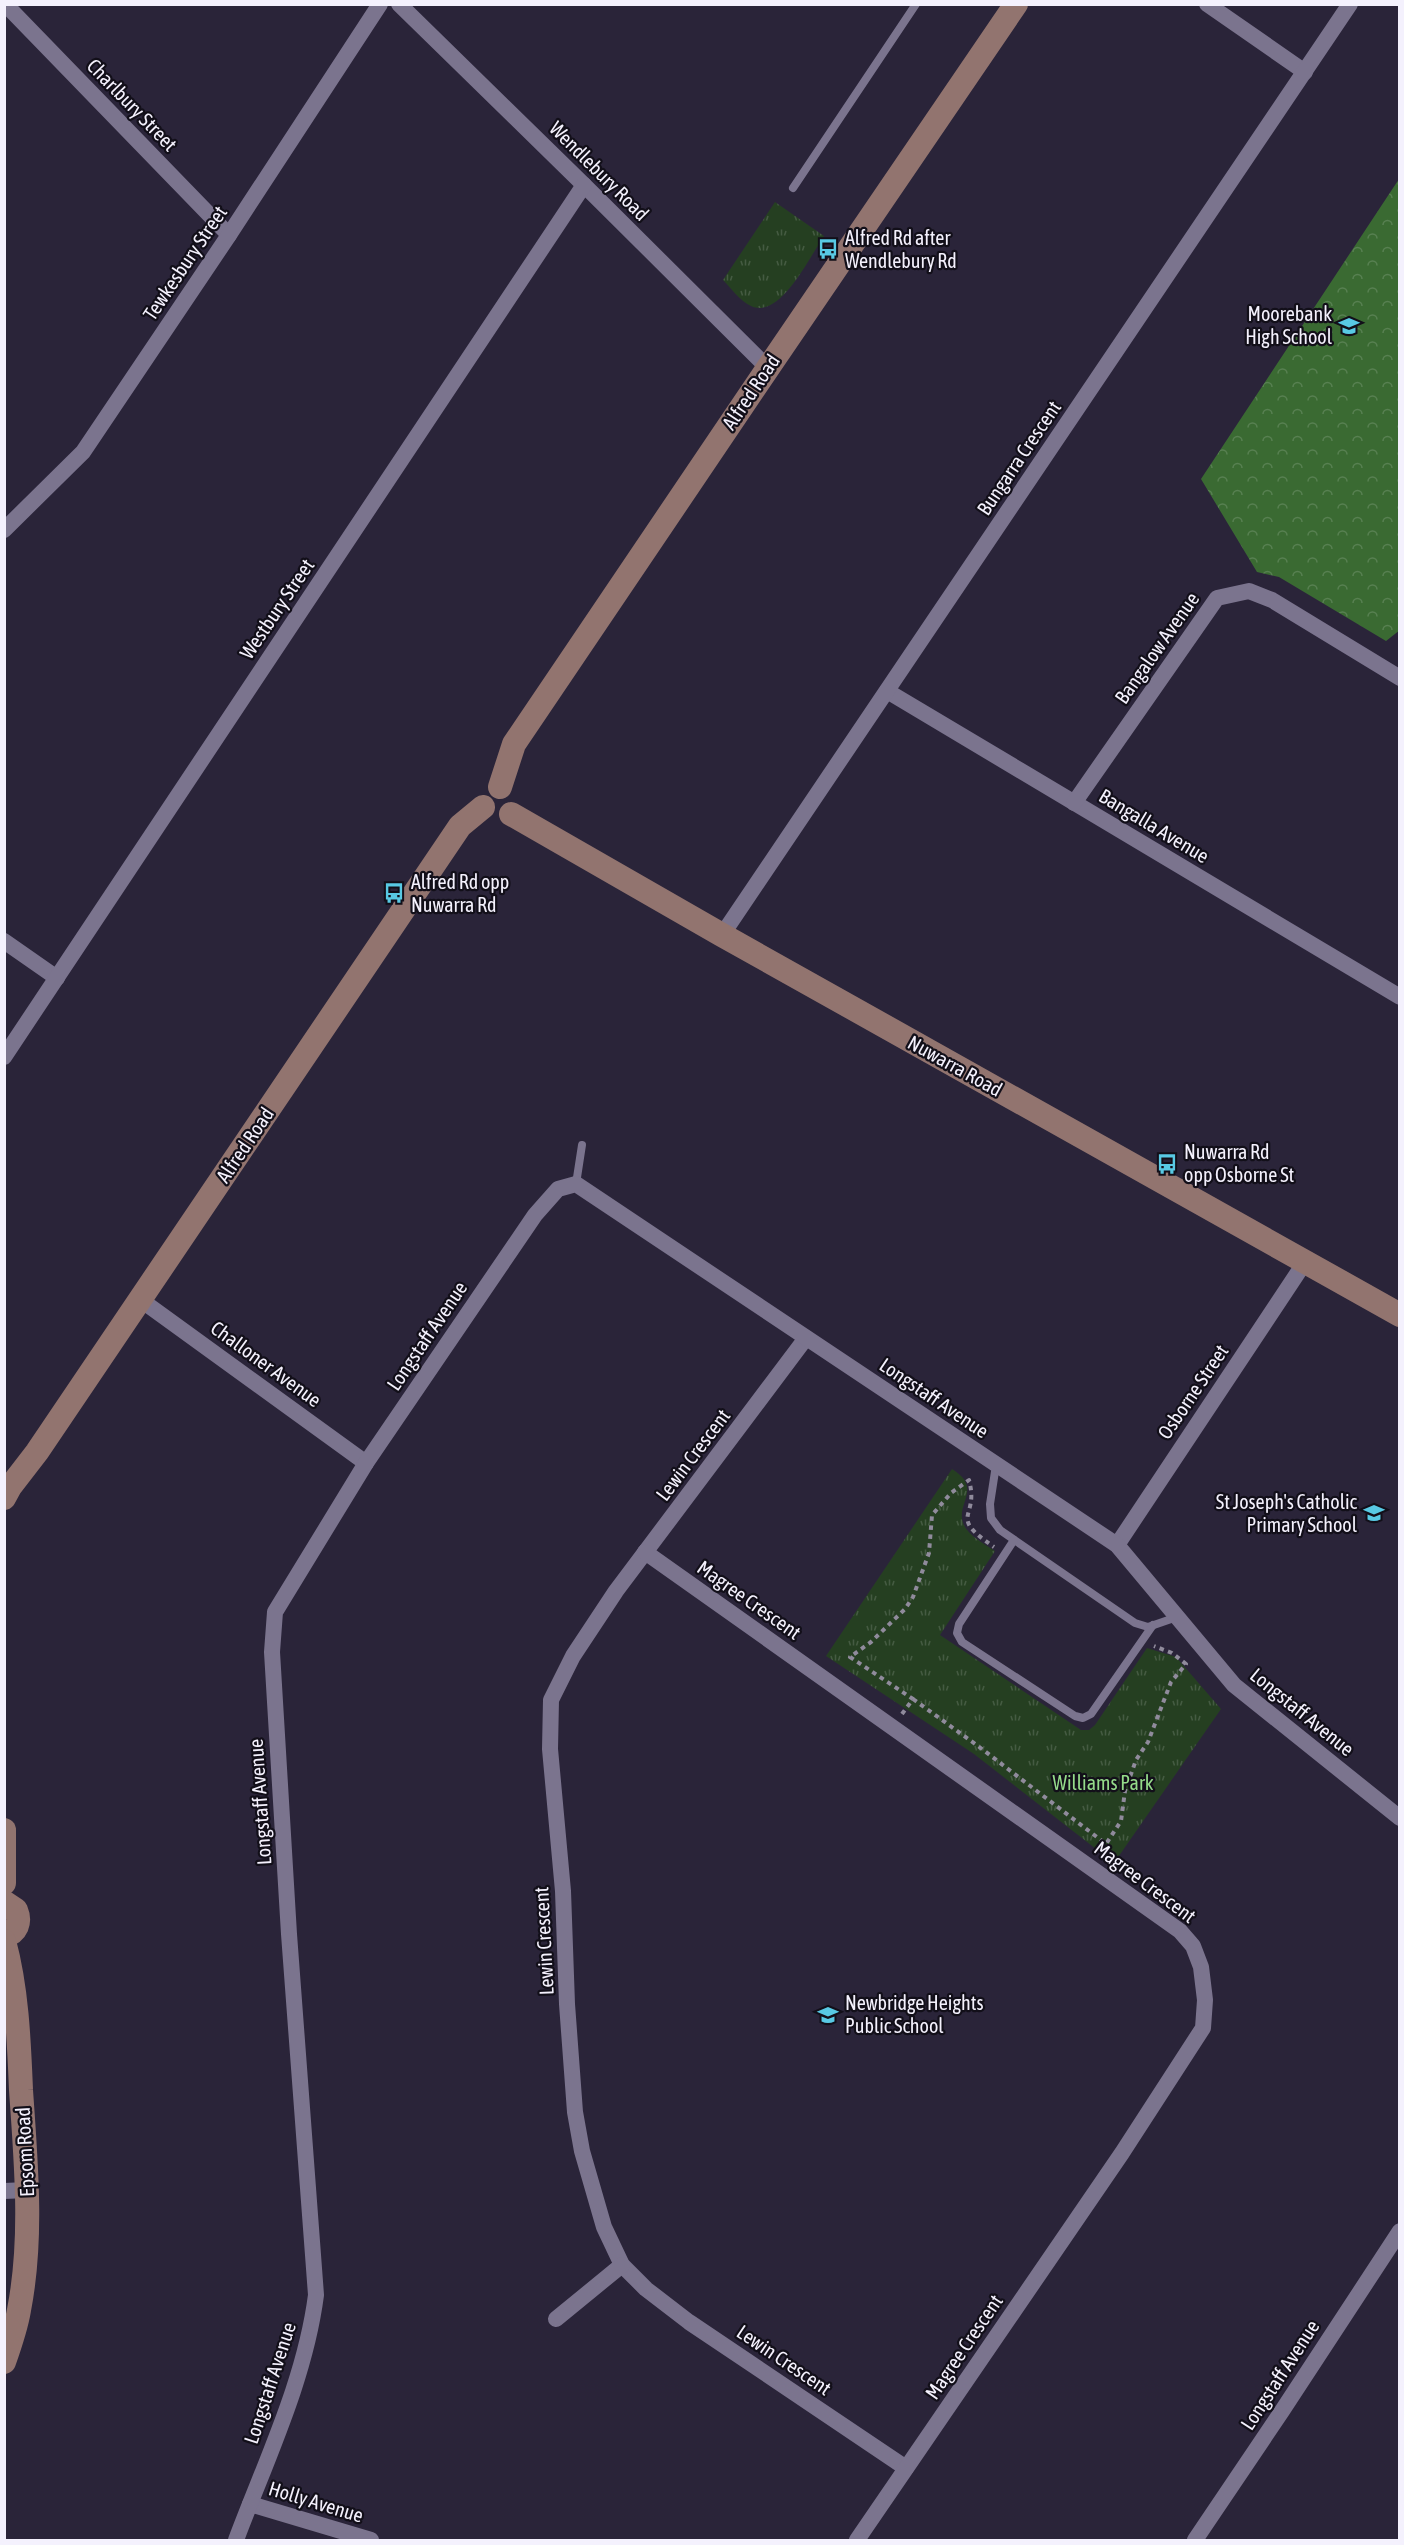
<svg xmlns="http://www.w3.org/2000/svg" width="1404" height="2545" font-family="'Asap Condensed',sans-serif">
<defs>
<pattern id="forest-crowns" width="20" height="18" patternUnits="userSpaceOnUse" patternTransform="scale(1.5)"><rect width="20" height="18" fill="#3a6a32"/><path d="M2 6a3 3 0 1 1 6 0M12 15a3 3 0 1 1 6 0" fill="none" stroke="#578051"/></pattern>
<pattern id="park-tufts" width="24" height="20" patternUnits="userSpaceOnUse" patternTransform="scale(1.5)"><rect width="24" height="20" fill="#253f21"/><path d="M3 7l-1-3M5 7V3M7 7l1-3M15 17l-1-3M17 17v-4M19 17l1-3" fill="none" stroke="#455b42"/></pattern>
</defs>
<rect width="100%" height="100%" fill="#2a2439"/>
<path fill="url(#forest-crowns)" d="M1399,179L1400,630L1386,641L1279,577L1257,572L1201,479Z"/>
<g fill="url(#park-tufts)">
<path d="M775,202L824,236C810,256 780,320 751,306C740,301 731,288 723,280Z"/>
<path d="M952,1469C983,1488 956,1503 963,1523C968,1536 985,1544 995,1551L940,1635L1081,1730H1089L1095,1725L1147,1648L1176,1657L1221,1709L1114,1863L974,1754L826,1656Z"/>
</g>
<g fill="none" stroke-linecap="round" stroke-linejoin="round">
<g stroke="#908b9c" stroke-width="4" stroke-dasharray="4.5 4.5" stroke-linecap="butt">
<path d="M913,1699L978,1746L1106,1844L1121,1821L1125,1791L1136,1760L1148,1742L1171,1682L1186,1664L1172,1653L1154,1646"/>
<path d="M902,1714L913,1699L850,1657L871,1642L905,1609L913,1597L929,1553L932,1515L951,1493L969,1480C980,1520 946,1514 994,1547"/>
</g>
<g stroke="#7b748e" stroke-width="8">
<path d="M793,188L916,4"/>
<path d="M576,1184L582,1145"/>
<path d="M996,1465L990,1504L991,1518L1000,1530L1135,1623L1148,1627L1177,1617"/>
<path d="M1014,1540L959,1624L957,1633L962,1642L1075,1716L1083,1718L1091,1714L1153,1625"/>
</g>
<g stroke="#7b748e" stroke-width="16">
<path d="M5,4L229,235"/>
<path d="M399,4L584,185L768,368"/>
<path d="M1207,4L1305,72"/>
<path d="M4,530L83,452L229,235L380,4"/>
<path d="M887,691L1400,997"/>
<path d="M1074,803L1217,598L1249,591L1272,600L1400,678"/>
<path d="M722,935L1350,4"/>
<path d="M4,941L57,978"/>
<path d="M4,1057L584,185"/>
<path d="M141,1300L366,1463"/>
<path d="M806,1338L616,1591L573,1656L551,1700L550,1749L563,1891L567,2004L575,2112L582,2151L604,2227L622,2265L646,2289L689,2322L906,2468"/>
<path d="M1117,1545L1305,1262"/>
<path d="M645,1552L1180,1931L1193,1946L1201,1967L1205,2000L1203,2028L1122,2153L857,2540"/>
<path d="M4,2191L27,2190"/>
<path d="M556,2319L622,2265"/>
<path d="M250,2504L371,2540"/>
<path d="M236,2540C266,2460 305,2380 316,2295L289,1934L272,1652L275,1612L366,1463L535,1215L558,1189L576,1184L1117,1545L1234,1685L1400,1818"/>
<path d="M1195,2540L1282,2411L1400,2231"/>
</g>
<g stroke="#92746f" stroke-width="24">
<path d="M500,787L514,744L768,368L1016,4"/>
<path d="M511,814L722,935L1400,1315"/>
<path d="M4,1498L10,1487L37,1452L460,826L483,807"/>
<path d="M4,1830V1883"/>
<path d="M4,1902L16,1910C21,1922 17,1933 4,1936"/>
<path d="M4,1941C17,1989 19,2041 21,2090C26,2163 33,2238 19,2310C16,2328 10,2345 4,2362"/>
</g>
</g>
<defs>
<g id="bus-bare" transform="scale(1.62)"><path d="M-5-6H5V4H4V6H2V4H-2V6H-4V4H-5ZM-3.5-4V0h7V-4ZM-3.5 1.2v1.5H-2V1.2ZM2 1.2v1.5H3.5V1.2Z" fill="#58c9e4" stroke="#120f19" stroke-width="2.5" paint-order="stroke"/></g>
<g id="school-bare" transform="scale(1.62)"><path d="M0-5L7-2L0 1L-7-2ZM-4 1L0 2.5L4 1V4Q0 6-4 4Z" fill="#58c9e4" stroke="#120f19" stroke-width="2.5" paint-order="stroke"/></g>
</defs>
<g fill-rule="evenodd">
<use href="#bus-bare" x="828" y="249"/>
<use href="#school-bare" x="1349" y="326"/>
<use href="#bus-bare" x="394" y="893"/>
<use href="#bus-bare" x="1167" y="1164"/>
<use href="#school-bare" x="1374" y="1513"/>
<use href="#school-bare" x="828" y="2015"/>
</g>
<g text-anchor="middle" stroke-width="4.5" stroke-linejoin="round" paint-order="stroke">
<g font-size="20" fill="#f4f1fd" stroke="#120f19">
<text transform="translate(132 105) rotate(46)" y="7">Charlbury Street</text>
<text transform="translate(599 171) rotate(45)" y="7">Wendlebury Road</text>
<text transform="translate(185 263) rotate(-56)" y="7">Tewkesbury Street</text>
<text transform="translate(751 392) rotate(-56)" y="7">Alfred Road</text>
<text transform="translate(1019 458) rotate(-56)" y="7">Bungarra Crescent</text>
<text transform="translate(277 609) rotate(-56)" y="7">Westbury Street</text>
<text transform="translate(1157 648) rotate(-55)" y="7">Bangalow Avenue</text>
<text transform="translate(1154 826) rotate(31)" y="7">Bangalla Avenue</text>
<text transform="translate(955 1066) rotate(29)" y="7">Nuwarra Road</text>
<text transform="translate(245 1145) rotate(-56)" y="7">Alfred Road</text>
<text transform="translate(427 1336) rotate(-56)" y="7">Longstaff Avenue</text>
<text transform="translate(266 1364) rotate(36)" y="7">Challoner Avenue</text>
<text transform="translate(1193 1392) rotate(-56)" y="7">Osborne Street</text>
<text transform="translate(934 1398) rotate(34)" y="7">Longstaff Avenue</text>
<text transform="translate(693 1455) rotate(-53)" y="7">Lewin Crescent</text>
<text transform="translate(749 1600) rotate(35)" y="7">Magree Crescent</text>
<text transform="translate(1302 1712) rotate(39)" y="7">Longstaff Avenue</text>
<text transform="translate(260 1802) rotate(-94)" y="7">Longstaff Avenue</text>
<text transform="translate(1145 1882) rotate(37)" y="7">Magree Crescent</text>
<text transform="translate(544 1941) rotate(-93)" y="7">Lewin Crescent</text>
<text transform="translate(25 2152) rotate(-93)" y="7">Epsom Road</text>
<text transform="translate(964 2347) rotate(-56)" y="7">Magree Crescent</text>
<text transform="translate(784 2360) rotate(34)" y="7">Lewin Crescent</text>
<text transform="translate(1280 2375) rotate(-57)" y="7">Longstaff Avenue</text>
<text transform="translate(270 2383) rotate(-72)" y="7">Longstaff Avenue</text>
<text transform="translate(316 2502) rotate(17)" y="7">Holly Avenue</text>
</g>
<g font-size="20" fill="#f4f1fd" stroke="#120f19" text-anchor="start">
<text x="845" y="245">Alfred Rd after<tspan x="845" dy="23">Wendlebury Rd</tspan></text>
<text x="1332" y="321" text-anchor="end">Moorebank<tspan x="1332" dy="23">High School</tspan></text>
<text x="411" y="889">Alfred Rd opp<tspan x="411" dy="23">Nuwarra Rd</tspan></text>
<text x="1184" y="1159">Nuwarra Rd<tspan x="1184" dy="23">opp Osborne St</tspan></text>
<text x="1357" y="1509" text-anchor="end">St Joseph's Catholic<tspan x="1357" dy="23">Primary School</tspan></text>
<text x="845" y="2010">Newbridge Heights<tspan x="845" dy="23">Public School</tspan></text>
</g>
<g font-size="20" fill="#95db8a" stroke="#120f19">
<text x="1103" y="1790">Williams Park</text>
</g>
</g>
<rect width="1404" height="2545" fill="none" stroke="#f4f1fd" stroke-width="12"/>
</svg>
